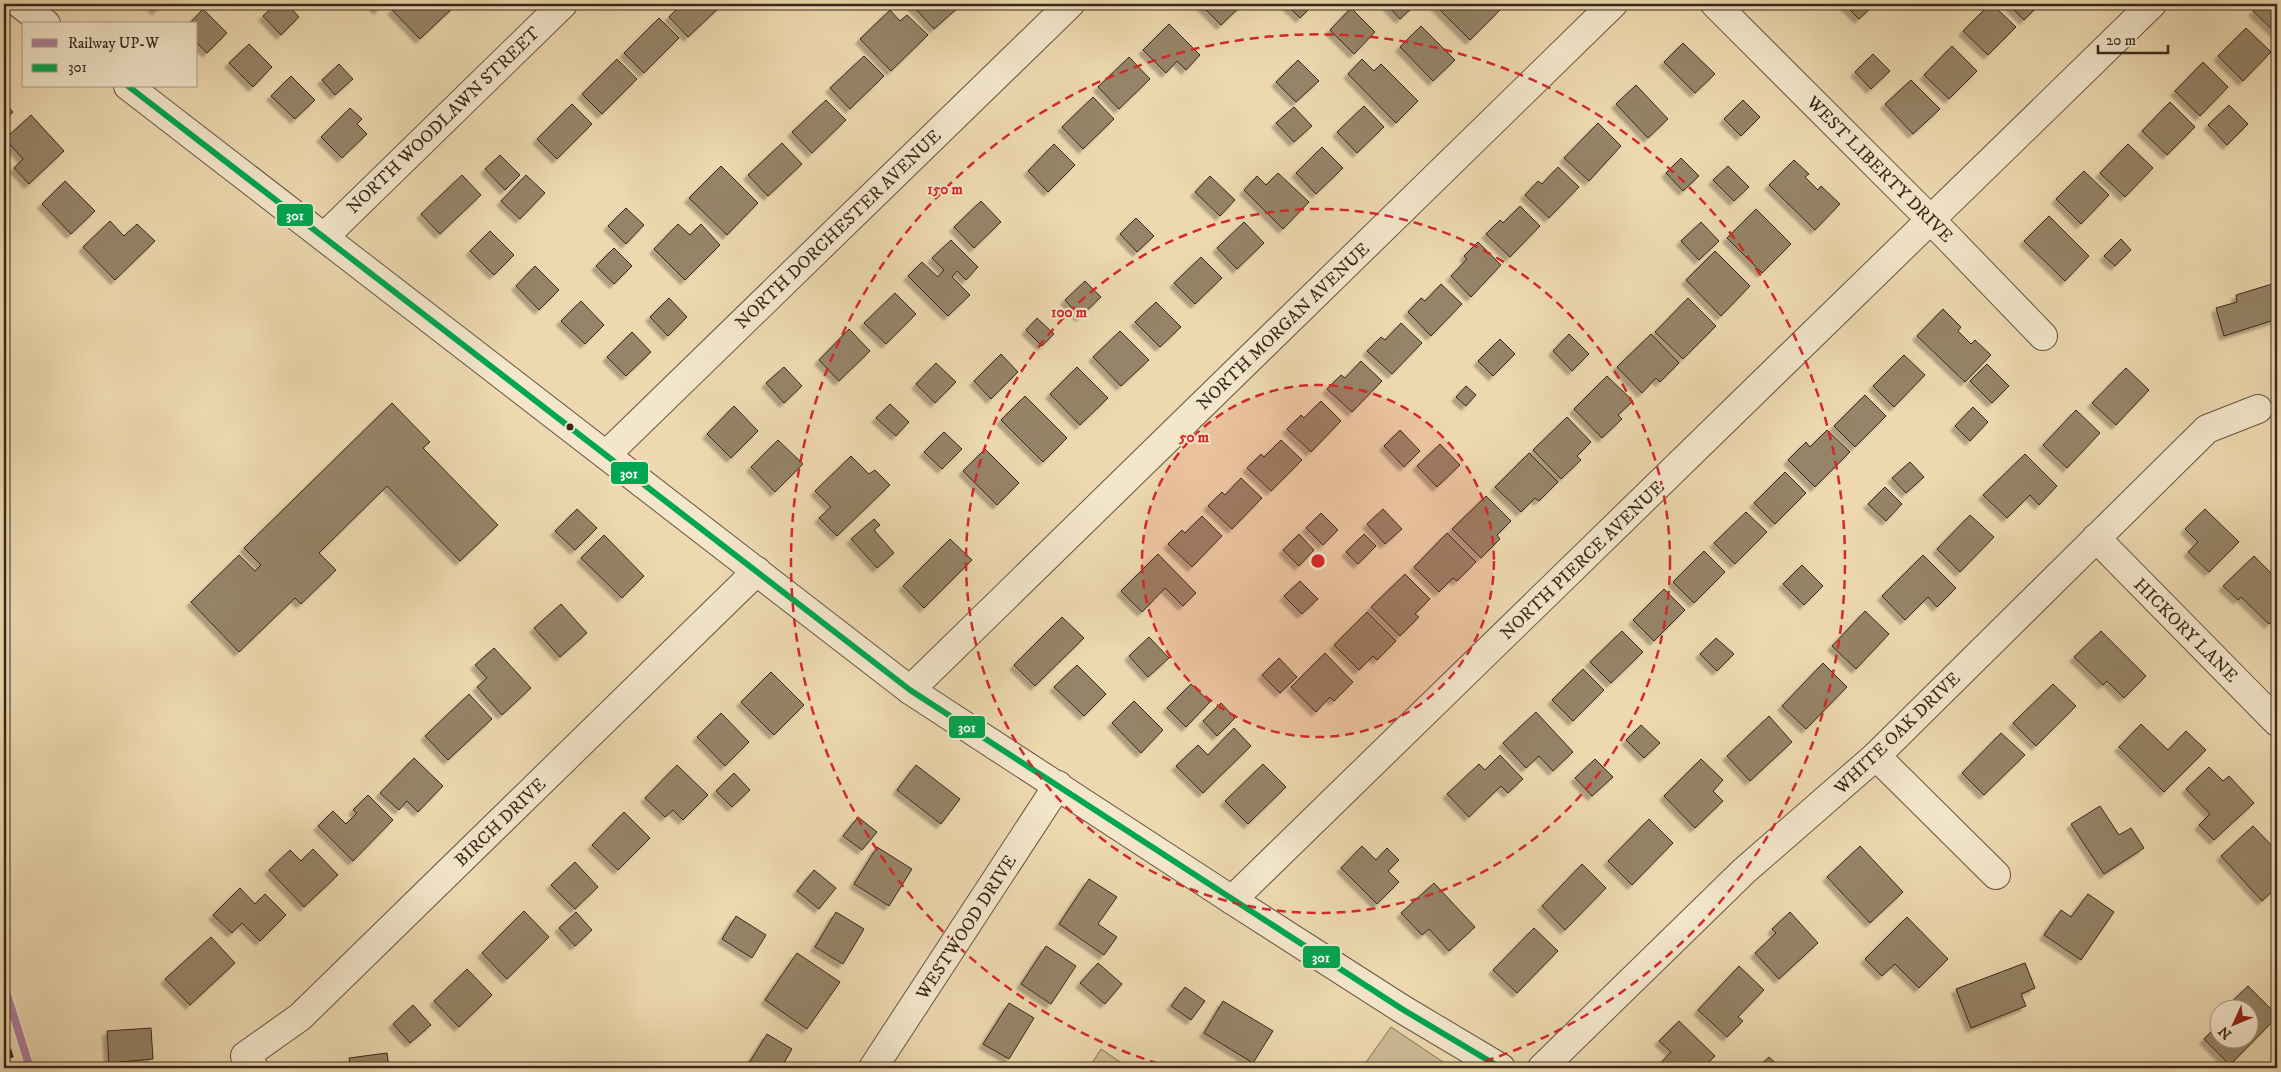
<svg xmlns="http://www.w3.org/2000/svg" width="2281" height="1072" font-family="'IM FELL DW Pica',serif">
<defs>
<filter id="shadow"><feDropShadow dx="-4.5" dy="4.5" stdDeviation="1" flood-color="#0004"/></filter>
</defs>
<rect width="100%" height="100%" fill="#edd8af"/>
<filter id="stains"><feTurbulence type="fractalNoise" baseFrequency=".004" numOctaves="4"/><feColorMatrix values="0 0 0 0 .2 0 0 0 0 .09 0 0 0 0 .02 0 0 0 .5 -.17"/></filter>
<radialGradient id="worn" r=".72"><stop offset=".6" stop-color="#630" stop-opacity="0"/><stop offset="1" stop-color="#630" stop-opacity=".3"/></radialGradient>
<g fill="#ceba96" stroke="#837158">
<path d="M1391,1027L1452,1068H1362Z"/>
<path d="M1101,1049L1129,1068H1089Z"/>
</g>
<g fill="#968468" stroke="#38281b" filter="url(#shadow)">
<path d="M150,4H163L156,10Z"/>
<path d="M276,4H287L299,17L281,35L263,16Z"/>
<path d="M372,4H384L378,10Z"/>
<path d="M398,4H455L456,5L420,39L392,10Z"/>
<path d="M682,4H723L688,37L669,17Z"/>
<path d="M911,4H962L934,29Z"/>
<path d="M1200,4H1243L1221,25Z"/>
<path d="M1286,4H1314L1300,18Z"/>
<path d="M1386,4H1416L1400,19Z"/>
<path d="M1434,4H1495L1501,9L1470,40Z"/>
<path d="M1844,4H1875L1859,19Z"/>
<path d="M1990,4H1992L2016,27L1988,55L1963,31Z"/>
<path d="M2008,4H2040L2024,20Z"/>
<path d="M2261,4H2277V34L2253,11Z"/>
<path d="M1351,8L1375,32L1354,54L1330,30Z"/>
<path d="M203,9L227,33L207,53L196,42V24H189Z"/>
<path d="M890,10L900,21L907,15L928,35L891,71L860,39Z"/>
<path d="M659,18L679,38L644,73L624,53Z"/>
<path d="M1169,24L1200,55L1186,70L1177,61L1166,73L1143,50Z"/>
<path d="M1421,26L1455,60L1433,81L1400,47Z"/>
<path d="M2246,28L2271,52L2243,81L2218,56Z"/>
<path d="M1683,43L1715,74L1695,93L1664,62Z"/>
<path d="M249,44L272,67L253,87L229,63Z"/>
<path d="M1952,46L1977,71L1949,99L1924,75Z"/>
<path d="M1873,54L1890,71L1871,89L1855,72Z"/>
<path d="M864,56L884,76L850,109L830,88Z"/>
<path d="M1129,57L1150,79L1119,109L1098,87Z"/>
<path d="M617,59L637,79L602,114L582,94Z"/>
<path d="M1362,59L1374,71L1381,64L1418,101L1396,123L1348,74Z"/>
<path d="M1298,60L1319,81L1296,102L1276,82Z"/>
<path d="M2203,62L2228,87L2200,116L2175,91Z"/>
<path d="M339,64L353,79L335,95L322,80Z"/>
<path d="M291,76L315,100L295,119L271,96Z"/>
<path d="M1911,80L1940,109L1913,134L1885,104Z"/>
<path d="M1636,85L1668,119L1648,138L1616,104Z"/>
<path d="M1093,97L1114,119L1083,149L1062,127Z"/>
<path d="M826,100L846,120L812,153L792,132Z"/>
<path d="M1743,100L1760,117L1741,136L1724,119Z"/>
<path d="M4,102L13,112L4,121Z"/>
<path d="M2170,102L2195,127L2167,155L2142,131Z"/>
<path d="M572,104L592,124L557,159L537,139Z"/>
<path d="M2229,105L2248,124L2227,145L2208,125Z"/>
<path d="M1364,106L1384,127L1357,153L1337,132Z"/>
<path d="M1294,107L1312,126L1294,142L1276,123Z"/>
<path d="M350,108L362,119L357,124L367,134L342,158L321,137Z"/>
<path d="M31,115L64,151L29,184L14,168L23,159L5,139Z"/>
<path d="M1598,123L1621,146L1589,181L1564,158Z"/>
<path d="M782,143L802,164L768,196L748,175Z"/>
<path d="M1054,144L1075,165L1048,192L1028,171Z"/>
<path d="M2128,144L2153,168L2125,197L2100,173Z"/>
<path d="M1322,147L1343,168L1316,194L1296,173Z"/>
<path d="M500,155L520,175L505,190L485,169Z"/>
<path d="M1681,158L1699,176L1683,191L1666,173Z"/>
<path d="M1794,160L1809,174L1805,177L1818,190L1821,186L1840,204L1815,230L1769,185Z"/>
<path d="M721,166L758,203L727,235L689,198Z"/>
<path d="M1728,166L1749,187L1734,201L1713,180Z"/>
<path d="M1558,167L1579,187L1549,218L1525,195L1538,181L1542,184Z"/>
<path d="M2084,171L2109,195L2081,224L2056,199Z"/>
<path d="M1278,173L1309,202L1283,229L1244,190L1257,176L1266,185Z"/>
<path d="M462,175L481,195L440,234L421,214Z"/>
<path d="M526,175L545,193L520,219L501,201Z"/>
<path d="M1210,176L1235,200L1220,216L1195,192Z"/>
<path d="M65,181L95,211L71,234L42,204Z"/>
<path d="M981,201L1001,222L974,248L954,227Z"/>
<path d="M1520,206L1540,226L1510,257L1486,234L1500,220L1503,223Z"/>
<path d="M626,208L644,225L626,244L608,226Z"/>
<path d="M1756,209L1791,244L1762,273L1727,238Z"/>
<path d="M2049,216L2089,256L2065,281L2024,241Z"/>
<path d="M1136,218L1154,236L1137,252L1120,234Z"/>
<path d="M110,221L124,236L137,224L155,241L115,280L83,247Z"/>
<path d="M1244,222L1264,243L1237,269L1217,248Z"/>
<path d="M1701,222L1719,241L1699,260L1681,241Z"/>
<path d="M678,224L690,235L701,224L720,245L685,280L654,249Z"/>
<path d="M490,231L514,255L494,275L470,251Z"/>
<path d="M2121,239L2131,250L2115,266L2104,256Z"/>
<path d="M951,240L978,267L966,280L957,271L952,277L970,295L948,316L908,276L922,262L938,277L944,270L932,258Z"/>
<path d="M1478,242L1501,265L1471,297L1451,276L1467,259L1464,256Z"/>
<path d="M614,248L632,266L614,284L596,266Z"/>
<path d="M1715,251L1750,286L1721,316L1686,280Z"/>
<path d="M1201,257L1222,278L1195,304L1174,283Z"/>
<path d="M535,266L559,290L539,310L516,286Z"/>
<path d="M1085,281L1101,297L1080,317L1065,300Z"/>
<path d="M1441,284L1462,304L1431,336L1408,312L1421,298L1425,301Z"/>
<path d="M2272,284L2277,301V319L2224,336L2216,308L2237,302L2236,295Z"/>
<path d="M895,293L916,314L886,344L864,323Z"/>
<path d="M669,298L687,317L668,336L650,317Z"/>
<path d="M1688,298L1716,326L1683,359L1655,332Z"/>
<path d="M581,301L604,325L585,344L561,321Z"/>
<path d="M1156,302L1181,327L1160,347L1135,322Z"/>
<path d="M1943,309L1961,327L1958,331L1971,344L1975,340L1991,355L1965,382L1917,336Z"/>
<path d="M1037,318L1054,334L1042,346L1026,330Z"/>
<path d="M1401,323L1422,343L1392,374L1367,351L1381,337L1385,340Z"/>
<path d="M849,329L870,351L839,381L819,360Z"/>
<path d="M1120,331L1149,360L1121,386L1093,357Z"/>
<path d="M632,332L651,352L626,376L607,357Z"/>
<path d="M1569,334L1589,354L1572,371L1553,351Z"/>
<path d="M1651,334L1679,363L1660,382L1656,378L1642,393L1617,367Z"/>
<path d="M1500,339L1515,354L1493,376L1478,361Z"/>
<path d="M1001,354L1018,372L991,399L974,381Z"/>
<path d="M1904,355L1925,375L1894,407L1873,386Z"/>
<path d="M1361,361L1382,381L1352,412L1327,389L1341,375L1345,378Z"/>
<path d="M936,363L956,382L935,403L916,384Z"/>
<path d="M1987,364L2009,386L1992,403L1970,381Z"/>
<path d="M784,367L802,386L784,403L766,383Z"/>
<path d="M1077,367L1108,398L1080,425L1050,394Z"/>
<path d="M2126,368L2149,390L2116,425L2092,403Z"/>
<path d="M1607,376L1633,401L1618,415L1622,419L1602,438L1574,409Z"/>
<path d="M1466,386L1476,395L1466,406L1456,397Z"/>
<path d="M1865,395L1886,416L1855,447L1834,426Z"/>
<path d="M1025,396L1067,438L1043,462L1001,420Z"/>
<path d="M1321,401L1341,421L1311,452L1287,429L1301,415L1304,418Z"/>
<path d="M392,403L430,442L423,448L498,525L460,561L387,486L319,553L336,570L301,604L295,598L239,652L191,602L239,555L255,571L261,565L244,548Z"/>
<path d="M890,404L909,422L896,436L876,418Z"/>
<path d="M734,406L758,431L731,458L707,434Z"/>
<path d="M1973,407L1988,422L1970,441L1955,426Z"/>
<path d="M2076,410L2100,433L2067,468L2043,445Z"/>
<path d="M1567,417L1591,442L1577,456L1581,460L1561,479L1533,450Z"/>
<path d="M1400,430L1420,451L1404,467L1384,446Z"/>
<path d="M1827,430L1850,452L1815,487L1788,460L1806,442L1810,447Z"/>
<path d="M944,432L962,449L942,469L924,452Z"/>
<path d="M778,440L803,464L775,492L751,467Z"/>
<path d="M1281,440L1302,460L1271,491L1247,468L1261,454L1264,457Z"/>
<path d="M1440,444L1460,465L1437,487L1417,466Z"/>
<path d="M985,449L1019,483L997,505L963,471Z"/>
<path d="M1529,453L1558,482L1539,501L1535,498L1521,512L1495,487Z"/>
<path d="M2025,454L2057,486L2039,505L2030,495L2007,518L1983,495Z"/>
<path d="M851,456L869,474L875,470L890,485L837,536L819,518L831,507L815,491Z"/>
<path d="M1910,462L1924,477L1906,493L1892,478Z"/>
<path d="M1785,472L1806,493L1775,524L1754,503Z"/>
<path d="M1241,478L1262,498L1232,529L1208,506L1222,492L1225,495Z"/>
<path d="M1885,487L1902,504L1886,521L1868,504Z"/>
<path d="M1486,496L1511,521L1497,535L1500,539L1481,558L1452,529Z"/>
<path d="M577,509L597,528L575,550L555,531Z"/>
<path d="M1383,509L1402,529L1385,544L1367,524Z"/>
<path d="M2205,509L2239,542L2209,572L2188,552L2198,542L2185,529Z"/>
<path d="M1746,512L1767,532L1735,564L1714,543Z"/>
<path d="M1321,513L1338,530L1323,545L1306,528Z"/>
<path d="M1970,515L1994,537L1960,572L1937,549Z"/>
<path d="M1202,516L1222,536L1192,567L1168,544L1182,530L1185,533Z"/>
<path d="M874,519L880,525L874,530L894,553L877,568L851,539Z"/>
<path d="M1447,533L1476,562L1457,581L1453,578L1439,592L1414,567Z"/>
<path d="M1299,534L1314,550L1299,566L1283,550Z"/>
<path d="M1364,534L1376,546L1358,564L1346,552Z"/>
<path d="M604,535L644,576L622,598L581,558Z"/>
<path d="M950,539L972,560L924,608L903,586Z"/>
<path d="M1704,551L1725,572L1694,603L1673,582Z"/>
<path d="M1158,554L1196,593L1183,606L1165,588L1142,612L1121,591Z"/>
<path d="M1923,555L1956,588L1937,607L1928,597L1905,620L1882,596Z"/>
<path d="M2254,556L2277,579V616L2269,624L2241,597L2238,600L2223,586Z"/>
<path d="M1802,565L1823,586L1804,605L1783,584Z"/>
<path d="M1405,574L1430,599L1415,614L1419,617L1400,636L1371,607Z"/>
<path d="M1300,581L1318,599L1302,614L1284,596Z"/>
<path d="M1664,589L1685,610L1654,641L1633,620Z"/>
<path d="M561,604L587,633L560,657L534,628Z"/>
<path d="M1865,611L1889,634L1856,669L1832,646Z"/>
<path d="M1367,612L1396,641L1377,660L1373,656L1359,670L1334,645Z"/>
<path d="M1062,617L1084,638L1035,686L1014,665Z"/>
<path d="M1622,631L1643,652L1611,683L1590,662Z"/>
<path d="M2101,631L2146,676L2124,698L2107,681L2103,685L2074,657Z"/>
<path d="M1149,637L1169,658L1148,677L1129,656Z"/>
<path d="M1716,638L1734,654L1717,671L1700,654Z"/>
<path d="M494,648L531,688L502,715L477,687L487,678L475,665Z"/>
<path d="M1325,653L1353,682L1334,701L1330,697L1316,712L1291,687Z"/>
<path d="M1279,658L1297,677L1280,693L1262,675Z"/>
<path d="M1823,663L1847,687L1806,729L1782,706Z"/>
<path d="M1077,665L1106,694L1084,716L1054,687Z"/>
<path d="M1583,669L1604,690L1573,721L1552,700Z"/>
<path d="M771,672L804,705L774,735L741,702Z"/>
<path d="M1191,684L1210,702L1186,727L1167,708Z"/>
<path d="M2053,684L2076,706L2036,746L2013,723Z"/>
<path d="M469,694L492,719L448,760L425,736Z"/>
<path d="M1134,701L1163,730L1141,753L1112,723Z"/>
<path d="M1221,703L1235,718L1217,736L1203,721Z"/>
<path d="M1536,712L1573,752L1553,771L1539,756L1526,768L1503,743Z"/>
<path d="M721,713L749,742L725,766L697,737Z"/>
<path d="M1769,716L1792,742L1750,781L1727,756Z"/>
<path d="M2141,724L2168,750L2186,731L2206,750L2164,792L2119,747Z"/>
<path d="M1641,725L1660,743L1644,758L1626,740Z"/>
<path d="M1234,728L1251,746L1203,793L1176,766L1198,745L1208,755Z"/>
<path d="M2001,733L2025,755L1984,795L1962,773Z"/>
<path d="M1500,755L1523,779L1508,793L1501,786L1469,817L1447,794L1479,764L1485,770Z"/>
<path d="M414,758L443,786L418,812L407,801L399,810L380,793Z"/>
<path d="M1595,759L1613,777L1592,796L1575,778Z"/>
<path d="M1701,759L1723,780L1713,791L1723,801L1695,828L1664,796Z"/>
<path d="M1263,764L1286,787L1248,824L1225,801Z"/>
<path d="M677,765L708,795L683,820L673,810L665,817L645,798Z"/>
<path d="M916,765L960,799L941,824L897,790Z"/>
<path d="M2209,767L2223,781L2229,776L2254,803L2214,840L2199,825L2210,814L2186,789Z"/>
<path d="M734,773L750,790L732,807L716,791Z"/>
<path d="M368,795L393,820L353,861L318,826L333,811L346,824L357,813L353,810Z"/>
<path d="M2100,806L2119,835L2131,828L2144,848L2104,874L2071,824Z"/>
<path d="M624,812L650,838L618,870L592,845Z"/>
<path d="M858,817L877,832L862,850L843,836Z"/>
<path d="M1649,819L1673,843L1632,885L1608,861Z"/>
<path d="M2253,826L2277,851V887L2262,901L2221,856Z"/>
<path d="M1362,846L1376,860L1387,848L1399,860L1388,871L1399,882L1377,904L1341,868Z"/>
<path d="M1860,846L1903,892L1870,923L1827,877Z"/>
<path d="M877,847L912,869L889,906L854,884Z"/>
<path d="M313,849L338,875L304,907L269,870L290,850L301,861Z"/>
<path d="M575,862L598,887L575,909L551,885Z"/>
<path d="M1582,864L1606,888L1565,930L1542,906Z"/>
<path d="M814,870L836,888L819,909L797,891Z"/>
<path d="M1089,879L1117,897L1098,924L1117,937L1104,955L1059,924Z"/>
<path d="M1434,883L1475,927L1449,951L1429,929L1422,935L1401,913Z"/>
<path d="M240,888L255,904L265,894L286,915L260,941L242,923L232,933L213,915Z"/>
<path d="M2088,894L2114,912L2081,960L2044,935L2061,910L2071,917Z"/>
<path d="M524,911L549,937L507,979L482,953Z"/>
<path d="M576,912L592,930L575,946L559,928Z"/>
<path d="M836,912L864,929L843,964L815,947Z"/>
<path d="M1790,912L1818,943L1779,979L1755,953L1776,933L1772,929Z"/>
<path d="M736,916L766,935L752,958L722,939Z"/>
<path d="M1907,917L1948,959L1919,988L1895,964L1882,976L1865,959Z"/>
<path d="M1534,928L1558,951L1517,993L1493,970Z"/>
<path d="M211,937L235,963L190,1005L165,979Z"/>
<path d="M1046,946L1076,966L1051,1004L1021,984Z"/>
<path d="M797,953L840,982L807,1029L765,1000Z"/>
<path d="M1098,963L1122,984L1105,1004L1080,983Z"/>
<path d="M2025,963L2035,988L2021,994L2026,1006L1971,1028L1956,989Z"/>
<path d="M1739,966L1764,990L1738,1017L1743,1021L1727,1037L1698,1010Z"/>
<path d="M467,969L492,995L459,1027L434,1001Z"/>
<path d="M2248,986L2277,1015V1017L2230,1065L2204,1039L2218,1025V1040H2248V1010L2224,1009Z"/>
<path d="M1185,987L1205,1001L1191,1020L1171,1006Z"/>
<path d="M1223,1001L1273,1031L1253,1063L1204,1033Z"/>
<path d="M1009,1003L1034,1018L1009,1059L983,1044Z"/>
<path d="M413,1005L431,1025L410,1043L393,1024Z"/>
<path d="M1679,1021L1715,1056L1703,1068H1656L1671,1052L1659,1041Z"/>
<path d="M151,1028L153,1059L109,1063L107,1031Z"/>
<path d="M767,1034L792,1049L781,1068H746Z"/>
<path d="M387,1053L389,1068H351L349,1058Z"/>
<path d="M1769,1057L1781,1068H1757Z"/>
</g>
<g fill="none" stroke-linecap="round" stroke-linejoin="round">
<g stroke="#655440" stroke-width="30">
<g id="minor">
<path d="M20,4L46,24"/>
<path d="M1715,4L1931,220L2043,336"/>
<path d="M128,86L910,690L1232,900L1402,1009L1501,1068"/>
<path d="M324,237L563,4"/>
<path d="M606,455L1070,4"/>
<path d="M2096,538L2277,722"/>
<path d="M910,690L1613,4"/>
<path d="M1876,756L1996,875"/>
<path d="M1232,900L2152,4"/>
<path d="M254,1068L245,1056L300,1017L757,571"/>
<path d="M873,1068L1058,785"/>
<path d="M1542,1068L1744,871L1876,756L2207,429L2258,409"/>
</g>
</g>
<use href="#minor" stroke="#f3e6cb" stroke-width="28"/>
<path stroke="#38281b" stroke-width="4" stroke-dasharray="9 9" stroke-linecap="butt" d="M4,1032L15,1068"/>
<g stroke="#f3e6cb" stroke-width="10">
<path id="bus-1" d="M128,86L910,690L1402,1009L1501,1068"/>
</g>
<use href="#bus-1" stroke="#00a651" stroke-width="6"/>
<g stroke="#f3e6cb" stroke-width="11">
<path id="rail-1" d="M4,985L30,1068"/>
</g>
<use href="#rail-1" stroke="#af7ea1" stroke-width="8"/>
</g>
<circle cx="1318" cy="561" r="176" fill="#d62828" fill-opacity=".12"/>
<g fill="none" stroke="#d62828" stroke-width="2.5" stroke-dasharray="9 6">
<circle cx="1318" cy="561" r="176"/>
<circle cx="1318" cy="561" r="352"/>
<path d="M1173 1068A527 527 0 1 1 1463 1068"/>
</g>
<circle fill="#38281b" stroke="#f3e6cb" stroke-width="2" cx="570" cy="427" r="4.5"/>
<g text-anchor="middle" stroke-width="4" stroke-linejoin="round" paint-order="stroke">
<g font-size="18" fill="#38281b" stroke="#f3e6cb">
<text transform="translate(443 120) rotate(-44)" y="6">NORTH WOODLAWN STREET</text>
<text transform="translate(1880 169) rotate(45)" y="6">WEST LIBERTY DRIVE</text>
<text transform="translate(838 229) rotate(-44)" y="6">NORTH DORCHESTER AVENUE</text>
<text transform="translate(1283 326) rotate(-44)" y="6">NORTH MORGAN AVENUE</text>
<text transform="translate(1582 560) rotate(-44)" y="6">NORTH PIERCE AVENUE</text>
<text transform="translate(2186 630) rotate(45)" y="6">HICKORY LANE</text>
<text transform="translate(1897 733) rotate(-44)" y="6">WHITE OAK DRIVE</text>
<text transform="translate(500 822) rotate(-44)" y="6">BIRCH DRIVE</text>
<text transform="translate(966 927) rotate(-57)" y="6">WESTWOOD DRIVE</text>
</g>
</g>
<circle cx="1318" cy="561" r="8" fill="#d62828" stroke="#f3e6cb" stroke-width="2.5"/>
<g font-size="15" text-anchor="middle" font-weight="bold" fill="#d62828" stroke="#f3e6cb" stroke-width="4" stroke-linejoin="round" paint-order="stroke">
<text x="945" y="194">150 m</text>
<text x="1069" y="317">100 m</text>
<text x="1194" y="442">50 m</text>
</g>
<g stroke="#f3e6cb" stroke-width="2">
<rect x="276" y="203" width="38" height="24" rx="5" fill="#00a651"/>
<rect x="610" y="461" width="39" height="24" rx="5" fill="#00a651"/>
<rect x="948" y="715" width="38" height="24" rx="5" fill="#00a651"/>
<rect x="1302" y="945" width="39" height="24" rx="5" fill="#00a651"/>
</g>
<g font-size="14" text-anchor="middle" font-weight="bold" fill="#fff">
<text x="295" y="220">301</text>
<text x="629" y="478">301</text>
<text x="967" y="732">301</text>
<text x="1321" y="962">301</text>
</g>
<rect width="2281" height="1072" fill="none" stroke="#edd8af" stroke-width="20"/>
<rect x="5" y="5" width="2271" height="1062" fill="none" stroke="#38281b" stroke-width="2.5"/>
<rect x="10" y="10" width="2261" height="1052" fill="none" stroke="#38281b"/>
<rect x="22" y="22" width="175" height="65" fill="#f3e6cb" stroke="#a89a85"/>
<rect x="32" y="39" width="25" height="8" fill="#af7ea1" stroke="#a89a85"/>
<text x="68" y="48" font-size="15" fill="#38281b">Railway UP-W</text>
<rect x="32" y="64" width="25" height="8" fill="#00a651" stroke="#a89a85"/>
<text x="68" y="72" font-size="15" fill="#38281b">301</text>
<g transform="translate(2234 1024) rotate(226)"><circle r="24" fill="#f3e6cb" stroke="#a89a85"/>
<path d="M0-4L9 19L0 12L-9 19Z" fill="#8f2418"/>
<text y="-8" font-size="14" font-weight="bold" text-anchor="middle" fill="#38281b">N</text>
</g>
<path d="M2098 45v8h70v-8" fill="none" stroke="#38281b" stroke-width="2.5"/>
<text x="2106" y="45" font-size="15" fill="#38281b" stroke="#f3e6cb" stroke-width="4" paint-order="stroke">20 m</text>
<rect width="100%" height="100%" filter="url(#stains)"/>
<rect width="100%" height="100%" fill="url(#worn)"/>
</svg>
